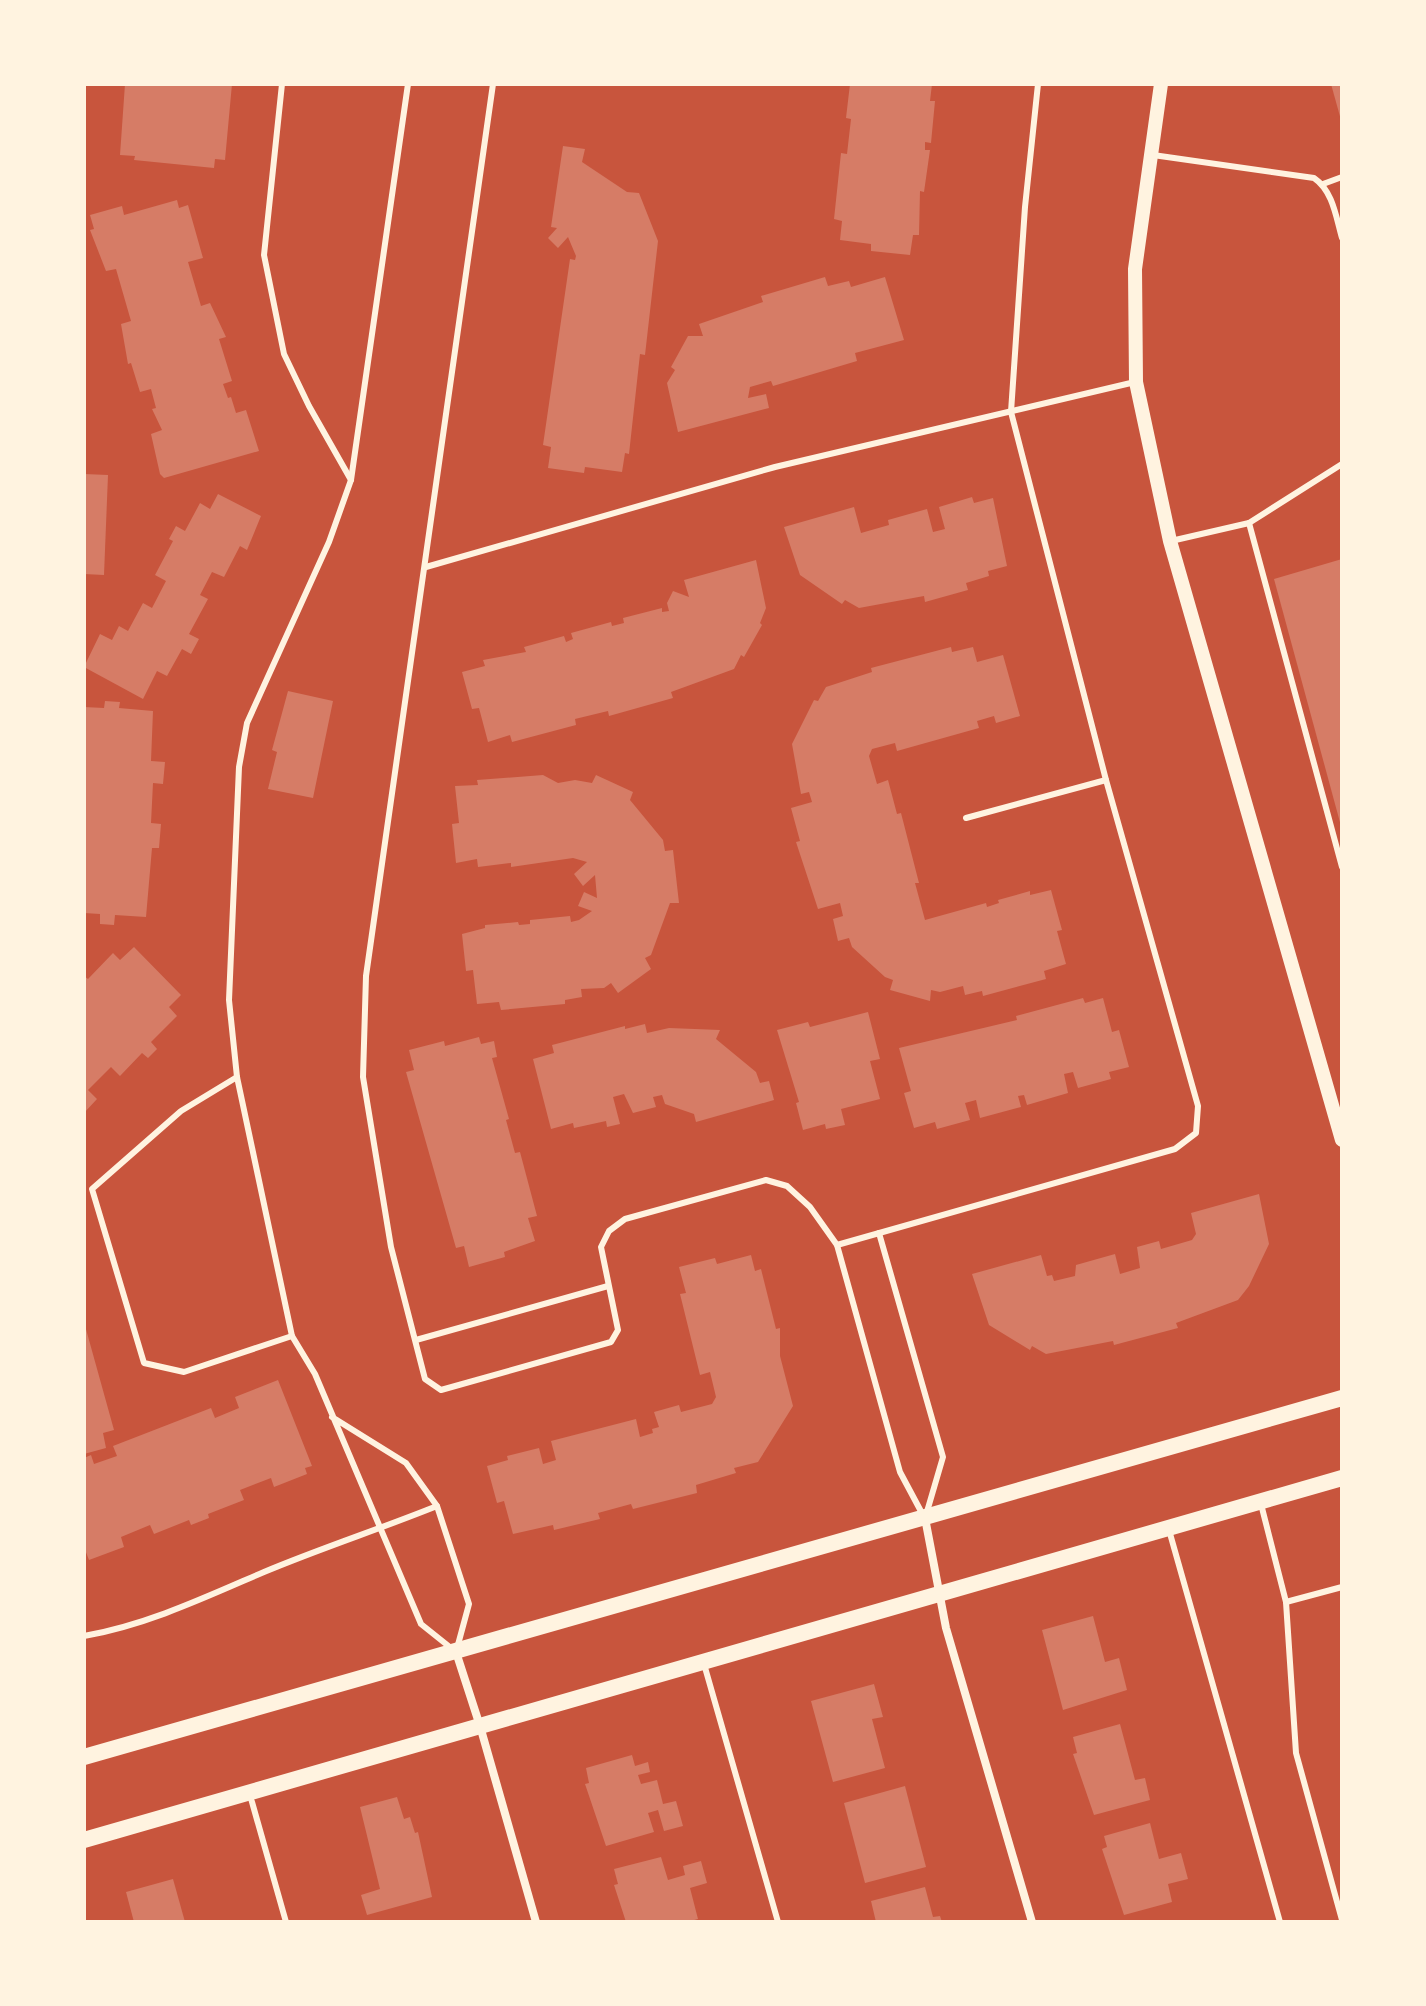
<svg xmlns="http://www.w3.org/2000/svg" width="1426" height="2006" font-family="Quicksand,sans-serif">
<rect width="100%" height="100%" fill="#c8553d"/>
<g fill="#d67c66">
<path d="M125,84H232L225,160L215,159L214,168L134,160L135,156L120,155Z"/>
<path d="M850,84H932L930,101H935L931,143L925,142V150H930L924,192L920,191L919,235H913L910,255L871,251V244L840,240L842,221L834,219L841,153L847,154L851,119L846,118Z"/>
<path d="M1331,84H1342V119L1341,120Z"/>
<path d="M563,146L585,149L582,162L627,192L639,193L658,241L645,355L640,354L629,454L625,453L622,472L585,467L584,473L548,468L551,447L543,445L570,259L575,260L576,256L568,237L558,248L548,238L557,228L551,227Z"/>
<path d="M177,200L179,208L188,205L203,258L188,262L201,306L210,303L226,337L219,339L232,381L223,384L228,398L231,397L236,413L246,410L259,451L164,478L160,474L151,434L162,430L152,409L156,408L151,389L140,392L131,363L128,364L121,324L131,321L116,269L106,271L90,230L94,229L90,215L122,206L124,215Z"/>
<path d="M825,277L828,286L849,281L851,287L885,277L904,340L855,353L857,361L773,386L771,381L750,387L748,398L766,394L769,408L678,432L667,383L675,370L671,367L688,336H703L699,324L763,302L761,296Z"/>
<path d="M84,474L108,475L104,575L84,574Z"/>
<path d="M218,494L261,516L247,550L240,546L224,577L212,572L200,595L208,599L189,634L199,639L191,654L182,649L167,676L157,671L143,699L84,667L100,634L112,640L119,626L128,631L143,603L152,608L166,581L155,575L173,541L169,539L176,526L185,531L200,503L210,509Z"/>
<path d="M972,497L974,503L993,498L1007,566L988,571L989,576L966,583L968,590L925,602L924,596L859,608L845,600L842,604L800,575L784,527L854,507L861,533L889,525L888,520L927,509L933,532L945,529L939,507Z"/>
<path d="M1342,559V826H1341L1274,579Z"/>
<path d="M756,560L766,608L760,623L762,625L744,657L741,655L734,669L671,692L673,698L609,716L608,711L575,719L576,725L512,742L510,735L488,742L479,708L472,709L462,672L485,666L483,660L526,652L524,647L564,636L566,642L573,639L571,633L611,622L612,626L624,623L623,618L662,608V612L669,611L667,603L673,591L689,597L684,580Z"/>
<path d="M951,647L952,652L973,647L977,662L1003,655L1020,716L996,723L994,716L977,721L979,728L897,751L895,743L872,749L869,756L877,784L888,780L897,814L901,813L919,883H915L925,920L986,903L987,907L999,903L998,900L1030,891V895L1051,890L1062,930L1057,931L1066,964L1044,971L1046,979L983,996L982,991L965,995L963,986L940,992L931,990L930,1001L890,990L893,980L885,977L852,947L849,938L838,941L833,919L843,916L840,903L818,909L796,842L800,841L791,808L812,802L809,792L801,794L792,744L814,700L818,701L826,687L872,672L871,668Z"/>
<path d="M288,691L333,701L313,798L268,789L277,752L272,750Z"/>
<path d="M105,701L120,702L119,708L153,711L151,761L165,762L163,784L153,783L151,823L161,824L159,848H152L146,917L115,915L114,925L100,924V914L84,913V707L104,708Z"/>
<path d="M543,775L558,783L575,780L592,783L596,775L633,792L630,800L663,840L665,851L673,850L679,903H670L651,955L645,958L651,969L618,993L611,983L604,988L581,989L582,997L565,1000V1004L501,1010L499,1002L477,1004L473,970L466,971L462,934L485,928V925L518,922L519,925L530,924V920L570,916L571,922L579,920L592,911L578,906L584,892L597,898L595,875L583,886L574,874L587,862L573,858L511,867V863L478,867L477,859L456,863L452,824L459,823L455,786L478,785L477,780Z"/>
<path d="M134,947L181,995L169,1007L177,1016L151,1042L157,1049L148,1058L142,1053L120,1076L111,1067L88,1090L97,1099L84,1113V976L88,979L113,953L120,960Z"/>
<path d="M1083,998L1085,1003L1103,998L1112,1032L1119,1030L1129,1067L1109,1072L1111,1079L1078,1088L1073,1072L1064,1074L1068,1093L1027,1105L1024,1095L1018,1096L1021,1107L980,1118L976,1100L965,1103L970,1120L937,1129L935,1122L914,1128L904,1093L911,1091L899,1048L1017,1020L1016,1016Z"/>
<path d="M868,1012L880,1059L870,1061L880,1099L841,1109L845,1125L826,1129L825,1124L803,1130L796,1103L799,1102L777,1030L808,1022L810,1027Z"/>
<path d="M645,1024L647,1033L669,1028L720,1030L716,1039L756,1072L760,1083L769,1081L774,1100L696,1122L694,1114L665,1104L662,1095L653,1097L656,1107L633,1113L624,1094L613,1097L620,1124L607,1127L606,1121L574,1128L573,1123L551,1129L533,1059L554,1053L552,1045L625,1026V1029Z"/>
<path d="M479,1037L481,1044L494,1041L497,1057L492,1058L509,1119L506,1120L515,1153L520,1152L537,1216L528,1218L535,1241L504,1252L505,1257L469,1267L464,1246L456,1248L406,1072L414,1070L409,1050L444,1041L445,1046Z"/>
<path d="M1259,1194L1269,1244L1249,1286L1238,1300L1176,1323L1178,1328L1114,1345L1113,1341L1046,1354L1032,1346L1030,1350L989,1325L972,1274L1041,1255L1047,1276L1052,1275L1054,1281L1075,1276L1076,1265L1115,1254L1120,1274L1140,1268L1137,1247L1159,1241L1161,1249L1192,1240L1196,1234L1191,1213Z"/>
<path d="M751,1255L755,1271L761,1269L776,1329L780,1328V1356L793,1406L758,1462L734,1468L736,1473L696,1485L697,1493L633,1509L631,1504L598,1513L600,1519L554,1530L553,1525L513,1534L504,1501L497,1503L487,1466L508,1460L507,1456L539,1448L543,1464L556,1460L551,1441L636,1419L640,1437L653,1433L652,1429L659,1427L654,1412L679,1405L681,1412L712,1404L716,1397L710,1372L700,1375L680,1294L686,1293L679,1267L715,1258L717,1264Z"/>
<path d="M84,1322L114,1430L103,1433L106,1448L84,1454Z"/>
<path d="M278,1380L312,1466L305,1468L307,1474L274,1487L271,1478L240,1490L244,1500L208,1514L209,1518L191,1525L189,1520L154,1534L150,1525L121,1537L124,1547L89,1560L84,1547V1458L91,1455L94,1464L117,1456L113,1446L211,1408L215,1418L239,1408L235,1397Z"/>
<path d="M1093,1616L1105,1662L1119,1658L1127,1690L1063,1710L1042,1630Z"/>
<path d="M874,1684L883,1717L872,1719L885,1768L833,1782L811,1701Z"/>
<path d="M1120,1724L1135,1780L1145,1778L1150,1800L1094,1815L1073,1754L1077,1753L1073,1737Z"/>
<path d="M632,1755L635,1766L648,1762L650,1772L638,1775L641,1784L657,1780L663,1804L676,1801L683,1826L664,1831L658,1810L648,1813L654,1832L606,1846L585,1784L589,1783L586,1768Z"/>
<path d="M905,1786L926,1867L865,1883L844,1803Z"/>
<path d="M397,1797L404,1819L410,1817L415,1833L418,1832L432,1897L367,1915L361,1895L380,1889L360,1807Z"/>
<path d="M1150,1823L1159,1859L1181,1853L1188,1879L1168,1884L1172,1902L1124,1915L1102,1849L1107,1847L1104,1836Z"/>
<path d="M661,1857L668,1880L685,1875L683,1866L701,1861L707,1883L690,1888L698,1919L687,1922H626L614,1885L618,1884L614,1869Z"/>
<path d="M173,1879L185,1922H134L126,1892Z"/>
<path d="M925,1887L933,1917L940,1916L942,1922H876L871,1901Z"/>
</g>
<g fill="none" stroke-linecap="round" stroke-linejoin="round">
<g stroke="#fff3e0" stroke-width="6">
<path d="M282,84L264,255L284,354L309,406L351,480"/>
<path d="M493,84L366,976L363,1077L391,1247L425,1379L441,1390L611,1342L618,1330L601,1247L609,1231L625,1219L766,1180L787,1186L810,1207L837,1245L900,1472L924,1517"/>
<path d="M1153,155L1314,178C1333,191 1336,217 1342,238"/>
<path d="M1323,184L1342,177"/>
<path d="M1249,523L1342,464"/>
<path d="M1171,541L1249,523L1342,867"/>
<path d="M426,567L775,467L1135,382"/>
<path d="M966,818L1106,780"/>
<path d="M237,1077L181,1111L92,1189L144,1363L184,1372L292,1336"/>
<path d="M879,1233L943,1457L926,1515"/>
<path d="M837,1245L1175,1149L1196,1133L1198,1106L1106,780L1011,412L1025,207L1038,84"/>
<path d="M416,1340L608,1286"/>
<path d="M332,1417L406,1463L437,1506L469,1604L456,1652L421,1624L315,1374L292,1336L237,1077L229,1000L239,767L247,723L329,542L351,480L408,84"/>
<path d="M1261,1504L1286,1602L1296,1753L1342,1920"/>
<path d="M1169,1530L1280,1922"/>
<path d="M1286,1602L1342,1587"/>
<path d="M84,1636C147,1625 206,1597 264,1572C321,1548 380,1529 437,1506"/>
<path d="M704,1664L778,1922"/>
<path d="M250,1795L286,1922"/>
</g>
<g stroke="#fff3e0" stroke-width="8">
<path d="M925,1518L946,1628L1032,1922"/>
<path d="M456,1652L480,1726L536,1922"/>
</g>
<path stroke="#fff3e0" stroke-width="14" d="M1161,84L1135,269L1136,382L1170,541L1342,1140"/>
<g stroke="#fff3e0" stroke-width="16">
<path d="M84,1757L1342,1398"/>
<path d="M84,1840L1342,1478"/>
</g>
</g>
<rect width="1426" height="2006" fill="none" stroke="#fff3e0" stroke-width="172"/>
</svg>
